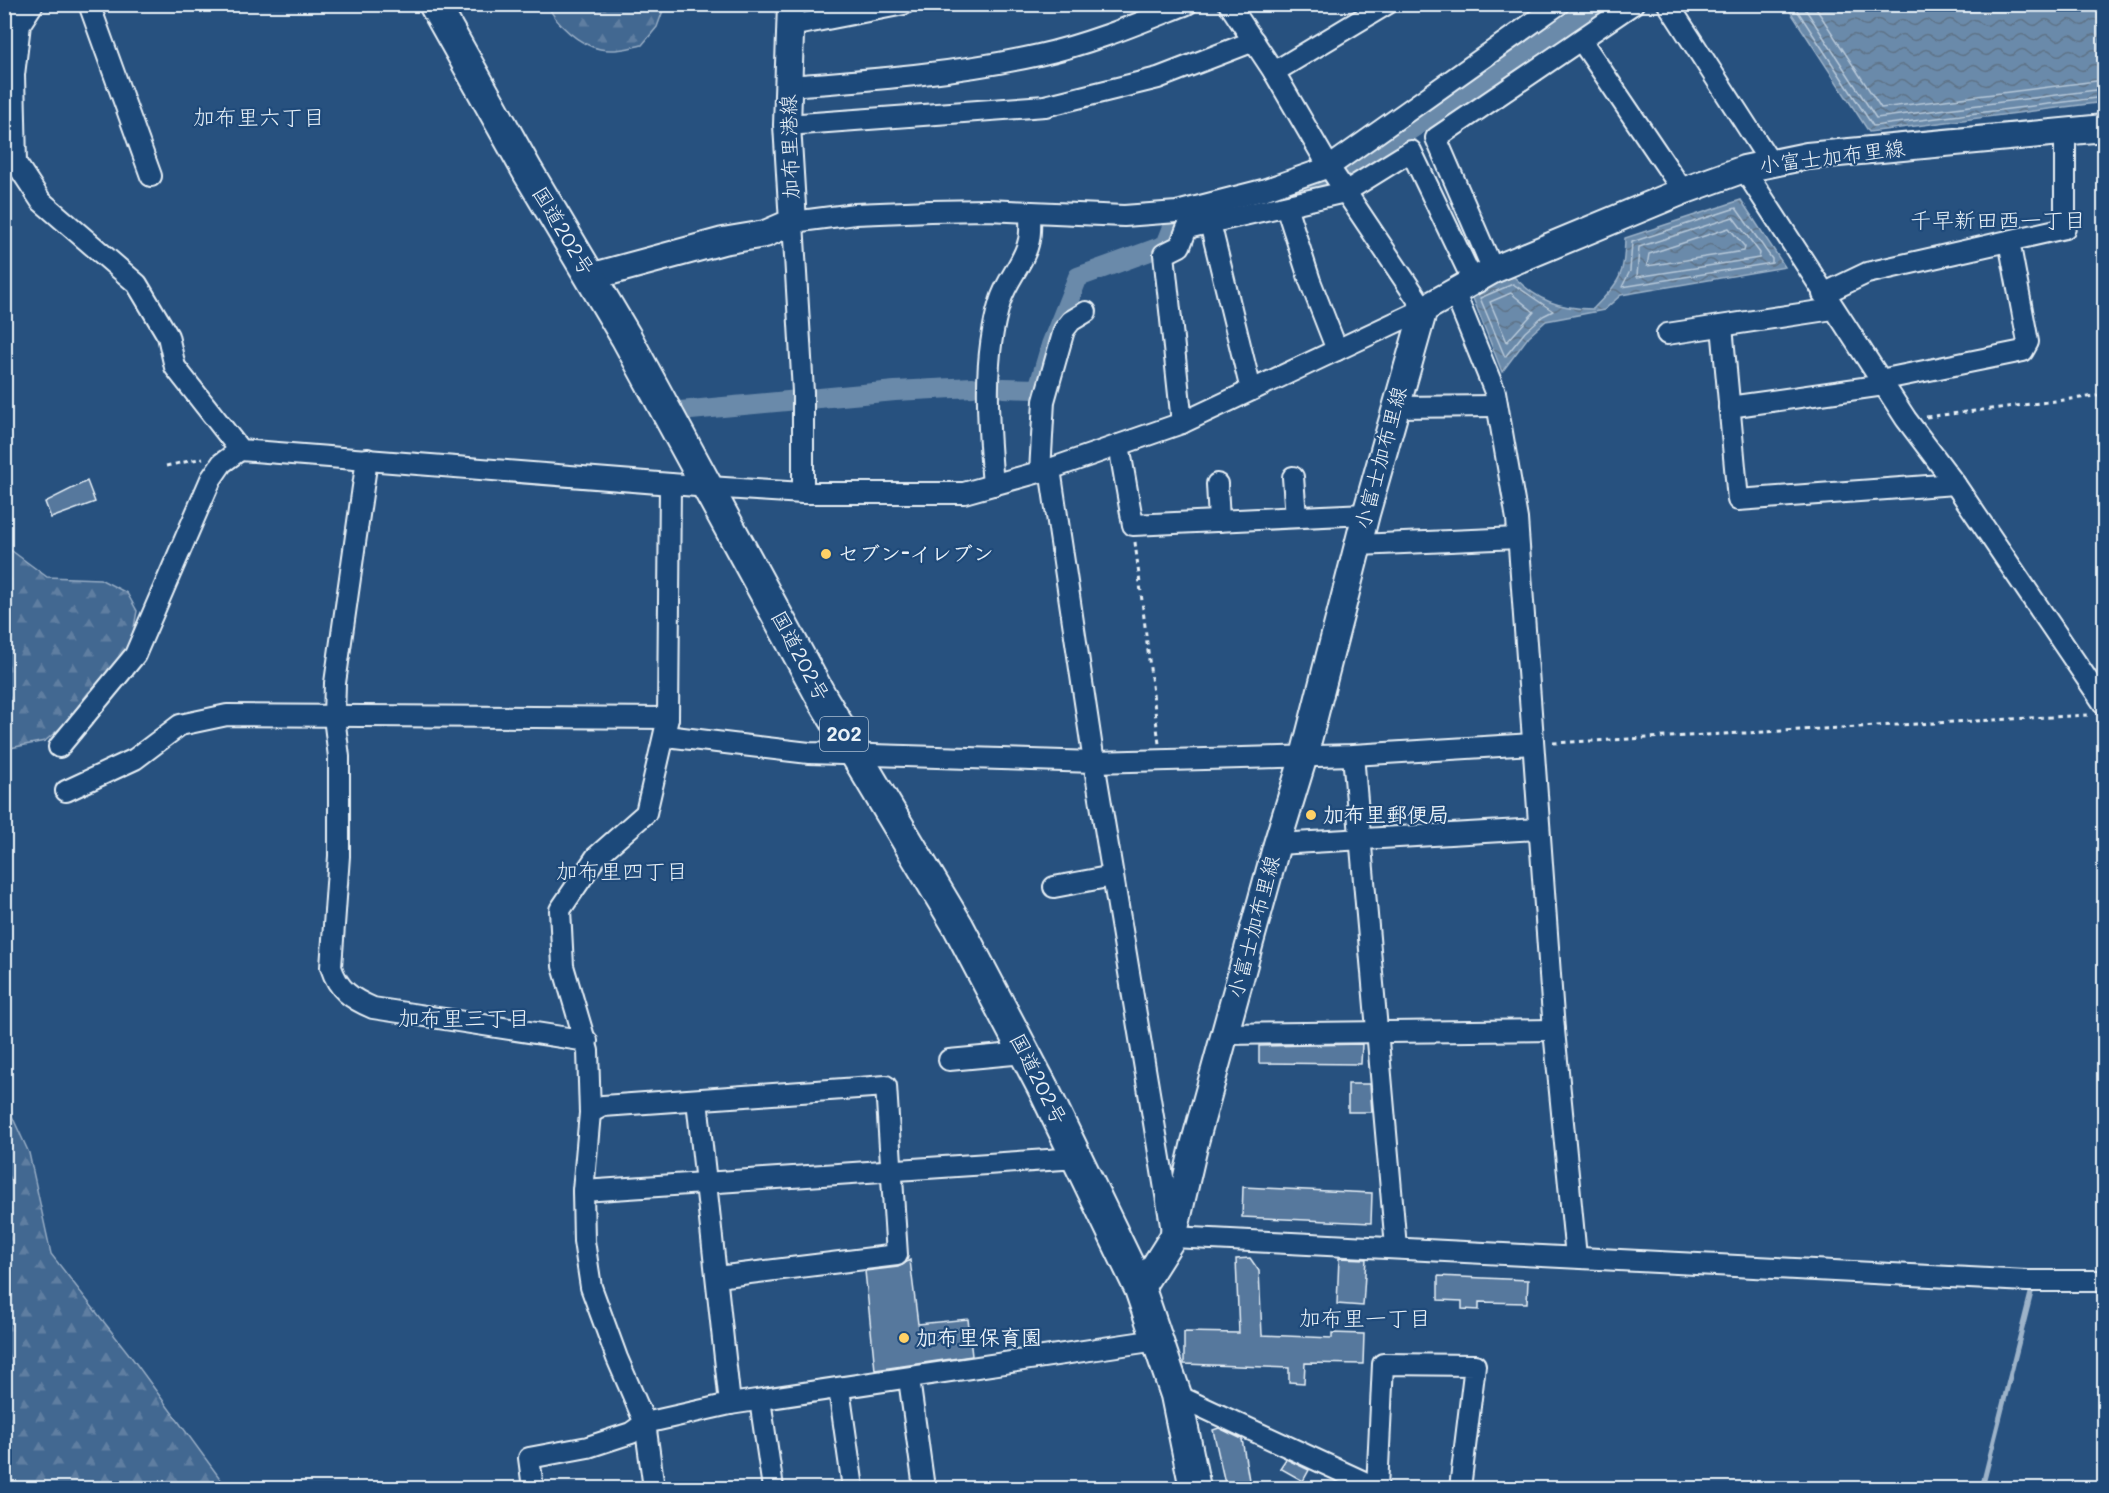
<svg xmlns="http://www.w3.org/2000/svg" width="2109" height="1493" font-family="Mali,'Klee One',sans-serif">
<defs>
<pattern id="forest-firs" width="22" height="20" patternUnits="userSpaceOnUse" patternTransform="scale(1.5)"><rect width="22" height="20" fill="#436891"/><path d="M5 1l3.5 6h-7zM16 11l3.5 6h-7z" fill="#5e7ea1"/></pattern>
<pattern id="water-waves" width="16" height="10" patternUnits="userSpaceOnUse" patternTransform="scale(1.5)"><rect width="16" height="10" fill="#6b8aaa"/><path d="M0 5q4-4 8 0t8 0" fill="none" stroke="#5e7388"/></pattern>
</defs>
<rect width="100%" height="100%" fill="#27517f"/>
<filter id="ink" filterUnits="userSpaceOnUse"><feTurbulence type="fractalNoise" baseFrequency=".0167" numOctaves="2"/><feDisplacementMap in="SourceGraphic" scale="12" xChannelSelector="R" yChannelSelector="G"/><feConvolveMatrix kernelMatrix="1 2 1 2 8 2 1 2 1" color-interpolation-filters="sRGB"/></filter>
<g filter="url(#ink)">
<g fill="url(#forest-firs)" stroke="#96acc4" stroke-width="1.5">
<path d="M548,5H665L657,27L642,45C629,48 614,52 600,49C580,45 555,24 548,5Z"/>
<path d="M4,545L47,577L100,579L127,593L137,611L130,650L88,693L65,724L45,741L5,749Z"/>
<path d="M5,1101L29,1153L51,1254L132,1358L227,1488H5Z"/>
</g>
<g fill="url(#water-waves)" stroke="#9db3c9" stroke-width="1.5">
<path d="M1786,5H2104V102L1869,132Z"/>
<path d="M1741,200L1785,267L1621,295L1604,310L1546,321L1529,336L1502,372L1471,293L1514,277C1538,301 1560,309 1593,309C1621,280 1624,277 1625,238Z"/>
</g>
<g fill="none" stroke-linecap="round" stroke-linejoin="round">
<g stroke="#b6c8d9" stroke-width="1.5">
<path d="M1793,4L1873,126L2104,97"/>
<path d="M1802,4L1876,118L2104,89"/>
<path d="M1813,4L1881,108L2104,80"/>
<path d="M1736,208L1772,259V263L1622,287L1630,271L1632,242Z"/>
<path d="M1733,217L1760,253L1759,258L1637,277L1639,247Z"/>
<path d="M1729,228L1745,247L1744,251L1647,266L1649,254Z"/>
<path d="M1513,284L1553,311L1543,316L1525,332L1505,357L1480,298Z"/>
<path d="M1511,293L1534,312L1507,342L1490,302Z"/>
</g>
<path stroke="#9db3c9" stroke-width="5" d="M1982,1488L2033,1285"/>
<g stroke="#6b8aaa" stroke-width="20">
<path d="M1251,204L1326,186L1599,4"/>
<path d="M1003,388L1038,389L1051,345L1078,277L1166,245L1175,222L1199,216"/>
<path d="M680,411L895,391L973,387"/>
</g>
</g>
<g fill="#57789d" stroke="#e8f1f8" stroke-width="1.5">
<path d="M87,481L95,502L51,518L45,502Z"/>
<path d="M1362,1044L1361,1064L1259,1063V1046Z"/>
<path d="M1348,1084H1370L1372,1112H1348Z"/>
<path d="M1243,1187L1372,1193L1371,1223L1242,1217Z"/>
<path d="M1250,1258L1259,1271L1262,1335L1332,1338V1333L1364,1334L1363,1364L1305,1363L1304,1383L1289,1382V1368L1184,1364V1332L1239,1333L1236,1259Z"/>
<path d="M1339,1258L1366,1259L1363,1306L1337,1304Z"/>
<path d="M910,1260L918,1324L968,1319L972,1356L875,1370L865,1271L898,1267Z"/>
<path d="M1438,1276L1528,1280L1527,1303L1479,1302V1310L1462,1309V1301L1438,1300Z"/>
<path d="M1219,1428L1242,1439L1250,1486L1226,1488L1213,1430Z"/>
<path d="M1286,1459L1309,1470L1303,1481L1280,1468Z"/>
</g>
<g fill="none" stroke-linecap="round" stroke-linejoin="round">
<g stroke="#e8f1f8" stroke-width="24">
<g id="minor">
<path d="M33,4L20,24L14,75L16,163L41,201L137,284L168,336L175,367L240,450L709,487L803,493H964L1050,469L1182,423L1424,309L1329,167L1274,72L1229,4"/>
<path d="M89,4L151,176"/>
<path d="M1668,4L1770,162"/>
<path d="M4,5L20,24"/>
<path d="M791,26L904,4"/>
<path d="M1581,40L1683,191"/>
<path d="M1274,72L1387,4"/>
<path d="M789,86C872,80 958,73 1039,55C1090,44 1139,23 1187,4"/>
<path d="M787,125L1045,106L1158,78L1254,41"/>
<path d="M1744,169L1906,419L1955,484L2104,704"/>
<path d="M1286,206L1310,281L1337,350"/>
<path d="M1210,223L1251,390"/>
<path d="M1493,270L1436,138L1633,4"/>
<path d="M1454,291L1495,392L1517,519L1554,1030L1576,1257"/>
<path d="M1823,294L1867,273L2065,228V133"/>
<path d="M1722,326L1738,500L1955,484"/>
<path d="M1667,334L1833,309"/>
<path d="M1880,380L2023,351L2028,342L2009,241"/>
<path d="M1395,407L1497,406"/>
<path d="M1729,407L1884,385"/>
<path d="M1182,423L1164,254L1180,246L1187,228L1345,192L1411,151L1473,281"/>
<path d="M1119,445L1133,525L1366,514"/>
<path d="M367,459L335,683L334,717L339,757V856L331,967C338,990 352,999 373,1008L587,1041"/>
<path d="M1050,469L1094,762L1173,1237L2027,1281H2104"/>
<path d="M1040,472L1044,401L1064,330L1071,321L1086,312"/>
<path d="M1293,477L1296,517"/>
<path d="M1217,484L1219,521"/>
<path d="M993,485C988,424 982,361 1000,302C1006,280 1025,262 1029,240C1031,231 1030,221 1030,212"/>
<path d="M803,493V392L793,222L855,214L930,211L987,210L1124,216L1177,212L1263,190L1329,167L1559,4"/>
<path d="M1358,545L1518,538"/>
<path d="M666,736L809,753L1094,762L1353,755L1533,744"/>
<path d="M59,747L135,655L211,479L222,463L240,450"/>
<path d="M1353,755L1396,1247"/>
<path d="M66,791L135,759L180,725L227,715L668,718"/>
<path d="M1277,844L1539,829"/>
<path d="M1054,887L1113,876"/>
<path d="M1225,1034L1554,1030"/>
<path d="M949,1060L1025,1053"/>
<path d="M697,1100L730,1404"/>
<path d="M590,1113L603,1106L886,1086L897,1255L717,1277"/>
<path d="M583,1191L1078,1158"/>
<path d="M909,1379L924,1488"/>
<path d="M839,1389L853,1488"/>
<path d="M1176,1395L1377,1488"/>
<path d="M760,1400L773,1488"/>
<path d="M533,1488L529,1458L588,1447L631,1433L645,1423L730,1404L1157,1340"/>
<path d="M654,1488L645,1423L617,1358L591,1287L584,1241L583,1191L590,1113L588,1051L563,966L560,910L596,857L646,813L668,718L670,484"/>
<path d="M1377,1488L1383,1364L1475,1365L1460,1488"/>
</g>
</g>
<g stroke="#e8f1f8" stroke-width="30">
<g id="major">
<path d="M590,277L723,241L765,234L793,222L787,125L791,4"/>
<path d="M1140,1289L1173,1237L1195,1142L1277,844L1304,756L1366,514L1424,309L1493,270L1683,191L1744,169L1807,156L2104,128"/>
</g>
</g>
<g stroke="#e8f1f8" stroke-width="34">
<path id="highway" d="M434,4L528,172L626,337L822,698L958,926L1044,1090L1140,1289L1176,1395L1195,1488"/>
</g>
<g stroke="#e8f1f8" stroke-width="3" stroke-dasharray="4.5 4.5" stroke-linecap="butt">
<path d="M1926,417L2104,395"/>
<path d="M166,466L203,458"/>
<path d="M1135,542L1159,744"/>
<path d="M1553,743L2088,715"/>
</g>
<use href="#minor" stroke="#1f4a7a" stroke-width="20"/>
<use href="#major" stroke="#1f4a7a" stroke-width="26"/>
<use href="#highway" stroke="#1f4a7a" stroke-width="30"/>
</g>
</g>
<g fill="#ffd166" stroke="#1f4a7a" stroke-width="2">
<circle cx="826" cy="554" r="6"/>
<circle cx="1311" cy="815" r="6"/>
<circle cx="904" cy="1338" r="6"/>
</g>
<g text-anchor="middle" stroke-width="4.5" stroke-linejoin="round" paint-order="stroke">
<rect fill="#1f4a7a" stroke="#acbfd2" stroke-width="1.5" x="820" y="717" width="48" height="34" rx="4.5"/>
<g font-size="20" font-weight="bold" fill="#e8f1f8">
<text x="844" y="741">202</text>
</g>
<g font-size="21" fill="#e8f1f8" stroke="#1f4a7a">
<text transform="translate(790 147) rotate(-92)" y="7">加布里港線</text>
<text transform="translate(1832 157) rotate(-7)" y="7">小富士加布里線</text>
<text transform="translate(563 231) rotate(59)" y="7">国道202号</text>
<text transform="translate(1381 458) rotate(-75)" y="7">小富士加布里線</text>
<text transform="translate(800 656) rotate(62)" y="7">国道202号</text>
<text transform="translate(1254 927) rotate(-75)" y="7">小富士加布里線</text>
<text transform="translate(1038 1079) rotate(63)" y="7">国道202号</text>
</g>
<g font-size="21" font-weight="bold" fill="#e8f1f8" stroke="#1f4a7a" text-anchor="start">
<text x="838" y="561">セブン-イレブン</text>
<text x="1323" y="822">加布里郵便局</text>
<text x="916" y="1345">加布里保育園</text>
</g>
<g font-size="22" fill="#e8f1f8" stroke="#1f4a7a">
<text x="259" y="125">加布里六丁目</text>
<text x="1998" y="228">千早新田西一丁目</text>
<text x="622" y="879">加布里四丁目</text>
<text x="464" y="1026">加布里三丁目</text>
<text x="1365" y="1326">加布里一丁目</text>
</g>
</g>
<rect width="2109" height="1493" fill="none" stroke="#1f4a7a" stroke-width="24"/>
<rect x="12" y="12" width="2085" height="1469" fill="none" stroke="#e8f1f8" stroke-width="2" filter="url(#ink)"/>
</svg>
